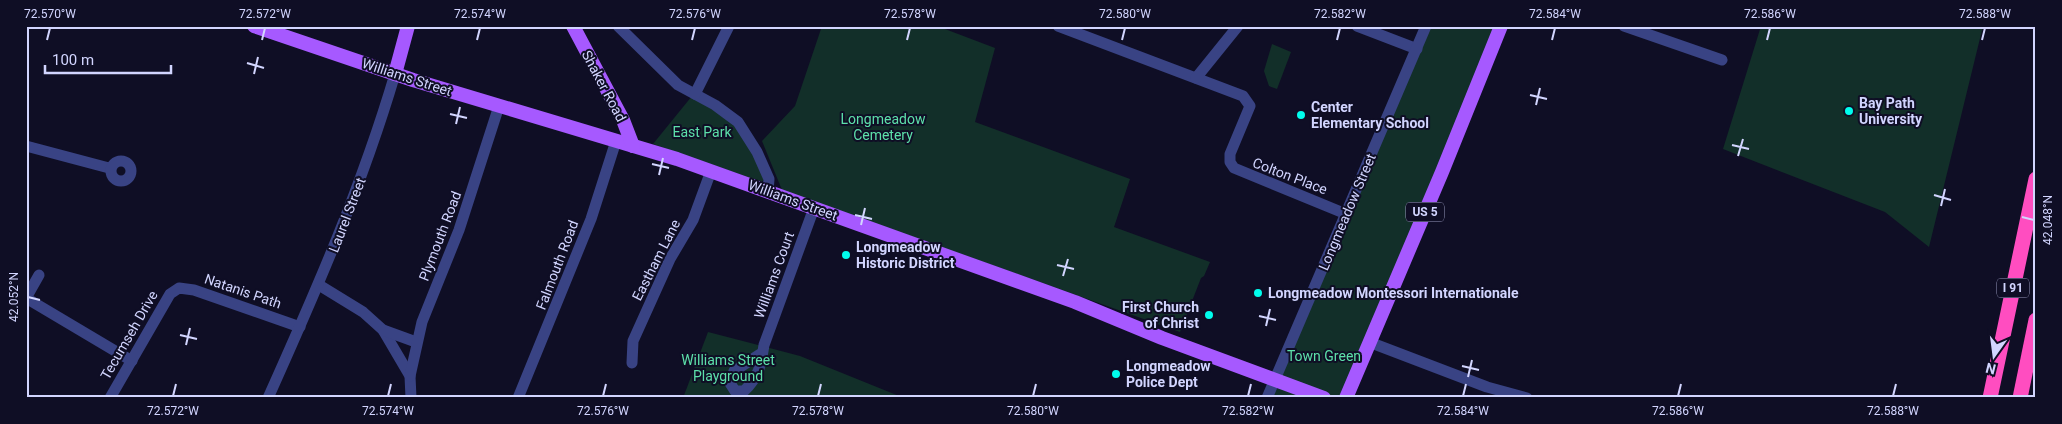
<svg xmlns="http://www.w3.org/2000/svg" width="2062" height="424" font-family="Roboto,sans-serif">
<rect width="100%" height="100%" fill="#0f0e25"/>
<g fill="#122f29">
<path d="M822,26H937L995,48L975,122L1130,179L1114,227L1210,262L1204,276L1201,278L1180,332L782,190L762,141L795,106Z"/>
<path d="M1426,26H1501L1346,398H1267Z"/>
<path d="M1761,26H1983L1929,247L1885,212L1723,149Z"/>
<path d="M1272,44L1291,52L1277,89L1269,86L1264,71Z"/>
<path d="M692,96L740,128L765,178L762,182L653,144Z"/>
<path d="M708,332L800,356L904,398H683Z"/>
</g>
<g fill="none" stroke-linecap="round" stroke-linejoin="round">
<g stroke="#394384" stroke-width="11">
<path d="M618,26L678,85L715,105L738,122L757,152L769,179L768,192"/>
<path d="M1058,26L1243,96L1250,106L1230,154V162L1234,168L1346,214"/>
<path d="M1357,26L1417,49"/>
<path d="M1624,26L1722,60"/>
<path d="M1196,78L1238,26"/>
<path d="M695,94L729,26"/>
<path d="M26,146L109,168"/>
<circle cx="121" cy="171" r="10"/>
<path d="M39,275L26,298L132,361"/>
<path d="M319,285L363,312L383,330L410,376L411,398"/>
<path d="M383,330L416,342"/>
<path d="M1369,342L1487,387L1527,398"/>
<path d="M762,353L734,371L730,383L735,391H744C759,377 761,365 764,345L814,208"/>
<path d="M632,363L633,341L670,259L693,220L711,171"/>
<path d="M410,376L422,322L459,230L499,106"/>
<path d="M110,398L170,294L179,288L194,290L300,327"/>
<path d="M268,398C316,291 362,186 395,74"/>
<path d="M518,398L591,219L616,141"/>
<path d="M1267,398L1426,26"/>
</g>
<g stroke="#a659ff" stroke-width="14">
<path d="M254,26L413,80L677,159L1075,302L1162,338L1324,398"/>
<path d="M573,26L623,120L633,146"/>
<path d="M395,74L408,26"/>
<path d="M1346,398L1442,172L1501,26"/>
</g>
<g stroke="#ff4dc0" stroke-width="15">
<path d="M1990,398L2036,179"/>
<path d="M2020,398L2036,320"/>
</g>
</g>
<path fill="none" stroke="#d2d5ff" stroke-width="2" d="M47,40L50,28M262,40L265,28M477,40L480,28M692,40L695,28M907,40L910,28M1122,40L1125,28M1337,40L1340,28M1552,40L1555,28M1767,40L1770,28M1982,40L1985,28M247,63L264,68M254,74L258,57M1530,95L1547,99M1536,105L1540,88M450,114L467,118M456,124L460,107M1732,145L1749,149M1738,156L1743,139M652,164L669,168M659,175L663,158M1934,195L1951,200M1941,206L1945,189M855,215L872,219M2022,217L2034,220M861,225L865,208M1057,265L1074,269M1063,276L1068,259M28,297L40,300M1259,316L1276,320M1266,326L1270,309M180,335L197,339M186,345L190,328M1462,366L1479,370M1468,377L1472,360M173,396L176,384M388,396L391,384M603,396L606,384M818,396L821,384M1033,396L1036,384M1248,396L1251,384M1463,396L1466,384M1678,396L1681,384M1893,396L1896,384"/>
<g fill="#00fded" stroke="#0f0e25" stroke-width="2">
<circle cx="1849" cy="111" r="5"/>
<circle cx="1301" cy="115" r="5"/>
<circle cx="846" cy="255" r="5"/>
<circle cx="1258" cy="293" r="5"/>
<circle cx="1209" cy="315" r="5"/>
<circle cx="1116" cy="374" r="5"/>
</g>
<g text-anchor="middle" stroke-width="4" stroke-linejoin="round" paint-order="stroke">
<g fill="#0f0e25" stroke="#9899be" stroke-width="1">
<rect x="1406" y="202.5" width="38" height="19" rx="4"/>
<rect x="1997" y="278.5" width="32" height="19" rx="4"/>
</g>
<g font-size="12" font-weight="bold" fill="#d2d5ff">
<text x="1425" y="216">US 5</text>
<text x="2013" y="292">I 91</text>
</g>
<g font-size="14" fill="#d2d5ff" stroke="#0f0e25">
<text transform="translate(407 77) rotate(18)" y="5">Williams Street</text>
<text transform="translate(604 86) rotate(62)" y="5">Shaker Road</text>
<text transform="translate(1290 176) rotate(21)" y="5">Colton Place</text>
<text transform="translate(793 200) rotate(20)" y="5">Williams Street</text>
<text transform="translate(1347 212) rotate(-67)" y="5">Longmeadow Street</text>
<text transform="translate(347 215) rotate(-69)" y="5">Laurel Street</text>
<text transform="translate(440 236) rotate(-69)" y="5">Plymouth Road</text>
<text transform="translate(656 260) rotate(-63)" y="5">Eastham Lane</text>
<text transform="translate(557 265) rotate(-69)" y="5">Falmouth Road</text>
<text transform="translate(774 275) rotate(-70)" y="5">Williams Court</text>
<text transform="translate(243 291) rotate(19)" y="5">Natanis Path</text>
<text transform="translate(129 335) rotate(-60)" y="5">Tecumseh Drive</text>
</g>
<g font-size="14" font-weight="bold" fill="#d2d5ff" stroke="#0f0e25" text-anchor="start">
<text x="1859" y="108">Bay Path<tspan x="1859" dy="16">University</tspan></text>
<text x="1311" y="112">Center<tspan x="1311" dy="16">Elementary School</tspan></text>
<text x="856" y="252">Longmeadow<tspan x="856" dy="16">Historic District</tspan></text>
<text x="1268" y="298">Longmeadow Montessori Internationale</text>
<text x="1199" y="312" text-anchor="end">First Church<tspan x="1199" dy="16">of Christ</tspan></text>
<text x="1126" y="371">Longmeadow<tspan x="1126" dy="16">Police Dept</tspan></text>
</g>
<g font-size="14" fill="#5de0aa" stroke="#0f0e25">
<text x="883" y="124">Longmeadow<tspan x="883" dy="16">Cemetery</tspan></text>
<text x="702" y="137">East Park</text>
<text x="1324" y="361">Town Green</text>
<text x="728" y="365">Williams Street<tspan x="728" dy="16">Playground</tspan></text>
</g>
</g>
<rect width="2062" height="424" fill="none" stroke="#0f0e25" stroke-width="55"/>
<g transform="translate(1994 356) rotate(194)" stroke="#0f0e25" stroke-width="4" paint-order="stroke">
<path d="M0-4L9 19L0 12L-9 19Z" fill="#d2d5ff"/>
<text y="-8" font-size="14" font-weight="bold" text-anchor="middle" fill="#d2d5ff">N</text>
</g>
<path d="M45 65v8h126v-8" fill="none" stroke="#d2d5ff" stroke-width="2.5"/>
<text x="52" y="65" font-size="15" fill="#d2d5ff" stroke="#0f0e25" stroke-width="4" paint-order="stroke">100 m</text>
<rect x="28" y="28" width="2006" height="368" fill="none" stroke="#d2d5ff" stroke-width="2"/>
<g font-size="12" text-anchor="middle" fill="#d2d5ff">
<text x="50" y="18">72.570°W</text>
<text x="265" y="18">72.572°W</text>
<text x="480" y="18">72.574°W</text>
<text x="695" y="18">72.576°W</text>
<text x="910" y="18">72.578°W</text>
<text x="1125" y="18">72.580°W</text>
<text x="1340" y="18">72.582°W</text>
<text x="1555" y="18">72.584°W</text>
<text x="1770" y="18">72.586°W</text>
<text x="1985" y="18">72.588°W</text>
<text transform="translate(2048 220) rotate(-90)" y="4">42.048°N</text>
<text transform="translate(14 297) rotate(-90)" y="4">42.052°N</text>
<text x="173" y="415">72.572°W</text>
<text x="388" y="415">72.574°W</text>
<text x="603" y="415">72.576°W</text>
<text x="818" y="415">72.578°W</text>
<text x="1033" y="415">72.580°W</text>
<text x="1248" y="415">72.582°W</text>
<text x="1463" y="415">72.584°W</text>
<text x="1678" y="415">72.586°W</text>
<text x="1893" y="415">72.588°W</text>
</g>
</svg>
